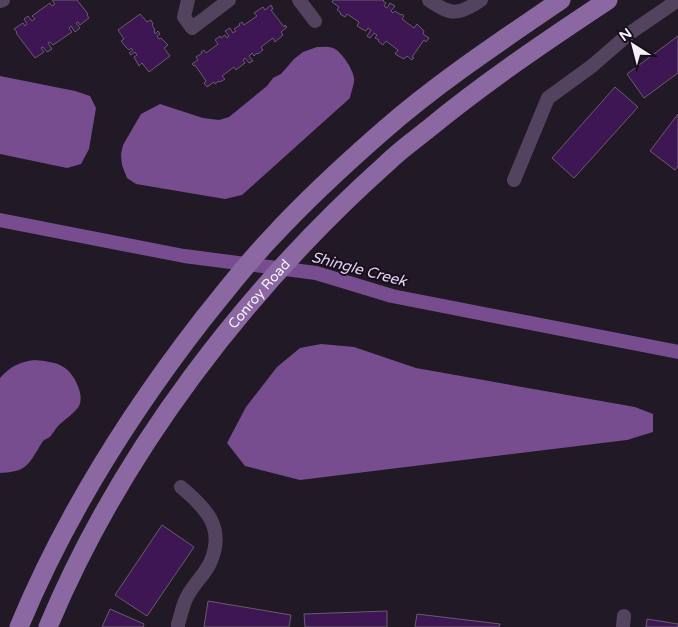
<svg xmlns="http://www.w3.org/2000/svg" width="678" height="627" font-family="'Varela Round',sans-serif">
<rect width="100%" height="100%" fill="#211925"/>
<g fill="#774d8f">
<path d="M317,47C322,47 328,46 333,48C341,51 353,69 354,78C355,83 351,92 350,98L242,195L225,199L136,184L127,178L122,165L121,154L123,145L141,114L160,104L203,118L219,120L229,117L267,86L273,78L281,74L294,59L303,52Z"/>
<path d="M0,76L75,91L90,96L96,108L89,149L81,164L67,168L0,154Z"/>
<path d="M321,344L354,347L416,368L635,407L653,414V432L627,440L300,480L245,466L227,443L246,407L277,367L300,348Z"/>
<path d="M35,360C45,361 57,362 65,368C74,374 85,395 79,406C75,413 65,419 59,425C56,428 53,433 50,437C48,438 45,439 43,441C40,445 38,450 35,454C26,470 18,472 0,473V378C11,366 19,362 35,360Z"/>
</g>
<g fill="none" stroke-linecap="round" stroke-linejoin="round">
<path stroke="#774d8f" stroke-width="14" d="M0,220L184,256L316,273L392,296L678,352"/>
</g>
<g fill="#3f1654" stroke="#665d6c">
<path d="M52,0H77L88,14L87,15L89,18L80,25L78,22L76,23L80,28L75,32L71,26L69,28L72,32L53,45L50,42L48,43L52,49L47,52L43,47L41,48L44,52L35,58L16,33L17,32L14,29L23,23L25,26L27,24L24,19L28,16L32,21L35,19L32,16L50,3L52,6L55,4Z"/>
<path d="M333,0H384L383,1L386,3L384,6L387,8L390,3L395,6L391,11L393,13L395,11L401,15L402,14L404,16L402,19L414,28L417,24L424,31L423,34L429,38L426,42L424,40L412,57L414,58L412,60L407,56L404,59L395,54L398,50L386,41L383,45L378,41L379,40L375,38L377,35L374,33L370,38L367,36L371,30L368,28L366,31L362,29L357,26L359,22L347,14L345,17L340,14L341,13L337,10L339,7L332,2Z"/>
<path d="M271,5L273,9L271,10L284,27L285,25L287,27L281,32L283,35L275,42L273,38L261,47L263,50L258,54L257,53L254,56L252,53L249,56L253,61L249,63L245,58L243,60L245,63L241,66L236,70L234,67L222,76L225,79L220,82L219,81L215,84L214,82L207,87L204,83L206,81L195,65L194,66L192,64L198,60L196,57L202,53L201,52L204,50L206,53L218,44L215,40L220,36L221,38L225,35L227,38L229,36L225,31L230,28L233,33L236,31L234,29L240,25L239,24L242,22L244,25L257,16L254,13L263,7L265,10Z"/>
<path d="M140,14L147,22L151,20L153,24L152,25L155,30L154,31L155,34L158,31L160,34L157,36L159,39L161,38L168,45L164,48L170,56L149,72L142,63L139,66L134,57L137,55L135,52L131,55L129,53L133,50L131,48L129,50L125,46L121,41L124,39L118,30Z"/>
<path d="M678,36V73L644,98L627,74Z"/>
<path d="M615,87L638,107L574,178L552,158Z"/>
<path d="M678,114V166L675,170L650,151Z"/>
<path d="M162,525L194,547L147,616L115,595Z"/>
<path d="M208,601L291,615L289,627H204Z"/>
<path d="M110,609L144,624L143,627H102Z"/>
<path d="M387,611V627H305L304,614Z"/>
<path d="M417,614L500,624L499,627H415Z"/>
<path d="M647,619L678,624V627H646Z"/>
</g>
<g fill="none" stroke-linecap="round" stroke-linejoin="round">
<g stroke="#54435e" stroke-width="14">
<path d="M188,0L184,17L192,28L229,0"/>
<path d="M299,0L315,21"/>
<path d="M429,0C451,16 459,15 481,0"/>
<path d="M0,1L3,0"/>
<path d="M514,180L548,98L592,66L630,33L678,0"/>
<path d="M178,627V624C181,615 183,603 188,595C194,584 205,574 210,563C226,528 206,508 181,487"/>
<path d="M623,627L624,616"/>
</g>
<g stroke="#8b68a1" stroke-width="19">
<path d="M19,627C65,516 130,413 203,319C225,292 246,264 271,238C306,200 345,164 384,130C439,82 501,41 561,0"/>
<path id="s1" d="M48,627C121,452 246,289 387,163C399,151 413,141 427,130C484,83 546,41 608,0"/>
</g>
</g>
<g text-anchor="middle" stroke-width="4" stroke-linejoin="round" paint-order="stroke">
<g font-size="14" fill="#f6f0f9" stroke="#17101c">
<text dy="5" stroke="none"><textPath href="#s1" startOffset="396">Conroy Road</textPath></text>
</g>
<g font-size="15" font-style="italic" fill="#e4cef3" stroke="#17101c">
<text transform="translate(359 269) rotate(15)" y="5">Shingle Creek</text>
</g>
</g>
<g transform="translate(633 45) rotate(324)" stroke="#17101c" stroke-width="4" paint-order="stroke">
<path d="M0-4L9 19L0 12L-9 19Z" fill="#f6f0f9"/>
<text y="-8" font-size="14" font-weight="bold" text-anchor="middle" fill="#f6f0f9">N</text>
</g>
</svg>
